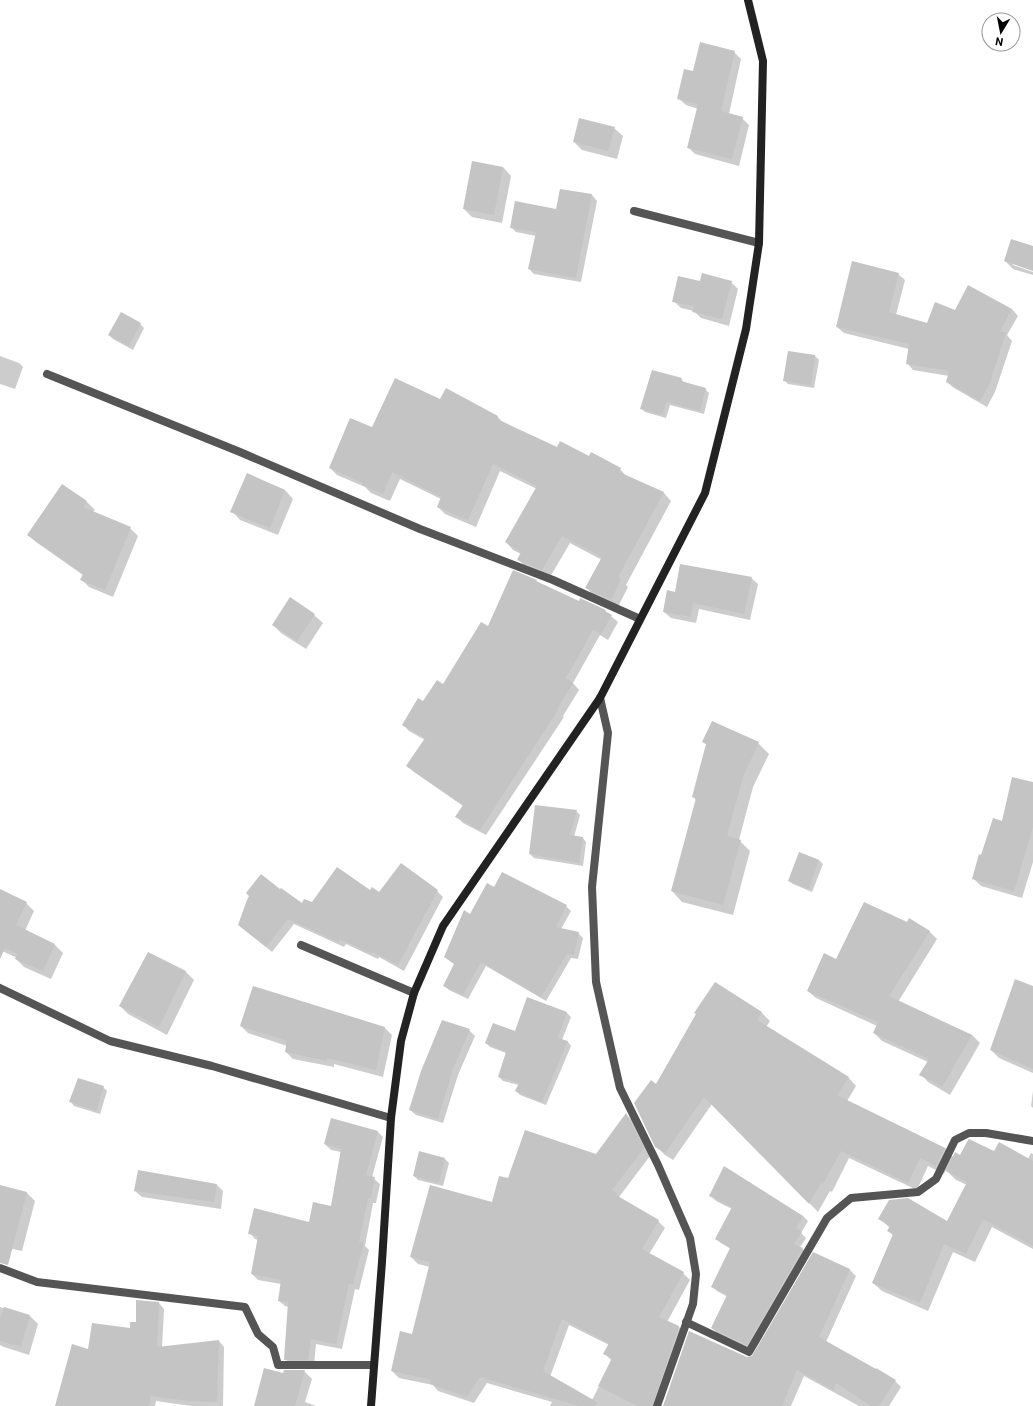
<svg xmlns="http://www.w3.org/2000/svg" width="1033" height="1406" font-family="Roboto,sans-serif">
<rect width="100%" height="100%" fill="#fff"/>
<g fill="#0003" fill-rule="evenodd">
<path d="M734,52L741,59L729,114L742,118L749,125L739,166L695,154L688,147L698,109L686,105L678,98L694,72Z"/>
<path d="M614,128L623,136L617,159L582,150L574,142Z"/>
<path d="M503,167L511,176L502,223L472,217L464,209Z"/>
<path d="M560,190L592,195L597,201L581,282L534,274L529,269L536,236L516,232L511,227L557,210Z"/>
<path d="M1033,248V270L1013,263V265L1033,272V275L1013,269L1005,261Z"/>
<path d="M898,274L905,280L896,315L928,324L955,311L1012,309L1018,316L1007,335L1012,341L995,392L987,407L954,388L947,382L949,376L913,370L907,363L909,349L844,333L837,327Z"/>
<path d="M731,282L738,289L729,326L701,318L694,311L681,308L674,301L701,283Z"/>
<path d="M140,324L144,328L133,350L113,339L109,335Z"/>
<path d="M789,352L815,356L819,360L814,388L788,384L784,380Z"/>
<path d="M0,356L19,363L23,367L15,389L0,384Z"/>
<path d="M681,379L686,384L705,389L709,393L704,414L670,405L666,418L645,412L641,408Z"/>
<path d="M441,400L498,417L503,423L557,449L589,457L620,469L627,477L664,493L671,501L626,585L628,587L618,607L594,596L587,588L602,560L570,543L550,577L526,568L519,560L521,554L513,550L506,542L537,489L500,471L476,527L445,514L438,507L441,499L400,479L390,501L371,493L365,487L337,475L330,468L372,428Z"/>
<path d="M247,474L285,490L293,499L278,535L240,520L232,511Z"/>
<path d="M62,485L87,502L95,510L93,512L130,528L138,536L113,597L89,587L81,579L83,575L36,542L28,535Z"/>
<path d="M751,578L758,584L750,620L699,609L696,623L671,618L664,612L676,593Z"/>
<path d="M536,581L539,584L579,602L605,611L618,622L608,640L600,635L573,683L579,690L563,716L564,717L486,835L463,823L457,817L463,806L414,772L408,766L425,740L409,731L403,725L424,702L443,685L488,627Z"/>
<path d="M314,615L323,623L306,649L281,633L273,625Z"/>
<path d="M704,742L758,743L769,754L753,787L739,840L750,851L733,915L682,902L672,891L696,800L693,797L707,745Z"/>
<path d="M1033,783V862L1022,898L981,886L973,878L981,856L1003,823Z"/>
<path d="M576,811L580,815L574,837L583,838L586,842L583,866L534,858L530,854Z"/>
<path d="M800,853L819,860L823,864L812,892L793,884L789,881Z"/>
<path d="M495,889L566,906L571,911L561,929L578,933L583,938L578,959L571,958L546,1001L486,966L468,999L449,990L444,986L455,965L446,957L470,915Z"/>
<path d="M280,890L302,904L370,892L379,894L437,891L443,897L404,971L379,957L378,959L346,944L344,947L294,924L272,952L239,925Z"/>
<path d="M0,891L26,903L34,911L25,931L55,945L63,953L51,979L24,967L16,959L17,958L0,950Z"/>
<path d="M907,923L929,931L937,939L898,1002L972,1035L980,1043L950,1095L928,1082L921,1074L928,1062L882,1041L874,1033L877,1026L816,998L808,991L837,960Z"/>
<path d="M149,953L186,972L194,980L167,1035L128,1014L120,1006Z"/>
<path d="M716,983L762,1013L770,1021L766,1027L848,1077L856,1086L847,1101L945,1148L954,1158L994,1152L1028,1159L1031,1153L1033,1154V1249L992,1227L975,1262L953,1252L928,1311L882,1291L873,1283L893,1235L888,1231L890,1228L880,1219L947,1222L967,1185L956,1180L946,1170L944,1174L928,1166L917,1190L849,1158L832,1192L830,1191L818,1212L712,1104L673,1160L665,1155L656,1146V1085Z"/>
<path d="M1033,987V1073L999,1058L991,1050Z"/>
<path d="M528,999L567,1013L571,1017L562,1040L568,1042L571,1046L546,1105L520,1095L516,1091L519,1085L503,1081L499,1077L506,1053L490,1047L486,1043L516,1033Z"/>
<path d="M241,1026L385,1028L392,1035L383,1077L334,1064V1067L293,1059L286,1052L287,1046L248,1033Z"/>
<path d="M469,1030L475,1036L458,1075L443,1123L416,1115L410,1110Z"/>
<path d="M103,1087L107,1091L100,1114L74,1106L71,1102Z"/>
<path d="M1033,1091V1108L1031,1106Z"/>
<path d="M626,1114L633,1121L650,1156L619,1197L624,1201L658,1221L665,1228L649,1254L683,1273L690,1280L667,1322L679,1327L686,1334L655,1406H550L552,1402L487,1383L474,1403L438,1391L433,1385L399,1378L392,1371L413,1335L430,1267L418,1264L411,1257L493,1204L509,1179L596,1155ZM569,1325L609,1345L605,1354L612,1361L592,1400L550,1377Z"/>
<path d="M378,1132L383,1137L372,1177L380,1184L376,1203H373L365,1246L369,1250L359,1290L355,1289L342,1349L316,1344L314,1365H291L285,1359L289,1307L285,1306L279,1301L281,1284L258,1280L252,1274L258,1240L255,1239L250,1233L310,1223L332,1207L341,1152L331,1150L325,1144Z"/>
<path d="M445,1159L449,1163L443,1186L418,1180L414,1176Z"/>
<path d="M217,1185L223,1191L221,1209L142,1197L135,1191Z"/>
<path d="M0,1186L27,1193L35,1201L22,1251L0,1246Z"/>
<path d="M711,1196L803,1216L808,1221L801,1233L806,1238L800,1247L808,1254L752,1349L717,1333L712,1328L728,1297L717,1291L712,1286L731,1249L721,1243L716,1238L732,1209L716,1201Z"/>
<path d="M814,1254L850,1270L856,1276L826,1342L895,1381L901,1387L889,1406H859L804,1376L791,1406H681L746,1358L753,1357Z"/>
<path d="M159,1303L164,1309L162,1348L219,1341L224,1347L223,1406H191L156,1401L155,1406H56L89,1350L132,1330L137,1323Z"/>
<path d="M0,1307L30,1316L38,1324L29,1355L4,1347L0,1345Z"/>
<path d="M284,1372H305L312,1379L305,1402L316,1406H255L284,1375Z"/>
</g>
<g fill="#c4c4c4">
<path d="M700,42L735,51L721,111L743,117L732,159L687,148L698,104L677,99L684,69L693,71Z"/>
<path d="M579,118L615,127L608,151L573,142Z"/>
<path d="M472,161L503,167L494,215L463,209Z"/>
<path d="M560,189L592,194L576,278L528,269L536,232L510,228L515,201L556,209Z"/>
<path d="M1011,239L1033,246V271L1004,261Z"/>
<path d="M852,261L899,273L889,312L927,323L935,302L955,310L968,285L1012,309L1000,331L1006,333L989,385L980,401L946,382L949,371L906,364L909,344L836,327Z"/>
<path d="M702,273L732,281L722,319L692,312L694,306L672,302L678,276L700,281Z"/>
<path d="M121,312L141,323L129,346L108,335Z"/>
<path d="M788,351L815,355L811,385L783,381Z"/>
<path d="M652,370L682,378L681,381L706,388L700,411L666,402L663,415L640,409Z"/>
<path d="M395,378L440,399L446,388L498,416L497,419L557,447L560,441L589,456L591,452L621,468L619,472L664,492L618,577L621,579L611,600L585,588L602,557L562,536L542,570L517,560L521,552L505,542L537,486L493,464L468,520L437,507L441,497L392,472L383,494L362,485L363,483L329,468L350,418L372,427Z"/>
<path d="M247,473L285,490L270,528L230,512Z"/>
<path d="M62,484L87,501L83,507L131,527L105,590L80,580L83,574L27,535Z"/>
<path d="M680,564L752,577L744,614L693,603L691,617L663,612L667,590L675,592Z"/>
<path d="M513,570L537,580L536,581L579,601L580,598L606,610L605,611L612,615L601,634L593,630L566,678L573,683L557,709L558,710L480,830L455,817L463,805L406,766L425,738L402,725L418,698L423,701L437,680L443,684L481,622L488,626Z"/>
<path d="M290,597L315,614L297,641L272,625Z"/>
<path d="M712,721L759,742L743,777L727,836L741,840L723,905L671,891L696,798L692,797L706,744L702,742Z"/>
<path d="M1012,777L1033,782V827L1014,891L972,879L979,854L981,855L993,818L1002,821Z"/>
<path d="M535,805L577,810L570,835L583,837L579,863L529,854Z"/>
<path d="M799,852L819,860L809,889L788,881Z"/>
<path d="M401,863L438,890L398,965L373,952L372,954L340,939L338,942L288,919L266,947L238,925L247,900L249,896L246,893L261,874L280,889L281,888L302,903L304,899L312,902L337,867L370,890L372,887L379,892Z"/>
<path d="M502,872L567,905L556,927L579,932L574,955L567,954L541,997L481,962L463,995L443,986L454,964L444,957L464,910L470,914L487,883L494,887Z"/>
<path d="M0,889L27,902L16,925L55,944L43,971L15,959L17,954L5,948L0,959Z"/>
<path d="M864,902L907,922L909,918L930,931L889,996L972,1035L942,1087L919,1075L929,1059L873,1033L878,1022L807,991L824,953L836,959Z"/>
<path d="M148,952L186,971L159,1027L119,1006Z"/>
<path d="M1015,979L1033,986V1069L990,1050Z"/>
<path d="M715,982L762,1012L757,1020L849,1077L837,1095L945,1148L936,1166L920,1158L908,1183L841,1151L823,1184L821,1183L809,1204L704,1097L665,1153L655,1147L634,1103L651,1080L656,1084L696,1014L694,1013Z"/>
<path d="M253,986L385,1027L376,1070L327,1058V1061L285,1052L287,1041L240,1026Z"/>
<path d="M527,997L567,1012L558,1038L568,1041L542,1102L515,1091L519,1083L498,1077L506,1052L485,1043L493,1023L515,1031Z"/>
<path d="M442,1020L470,1029L453,1069L438,1119L409,1110L421,1071Z"/>
<path d="M78,1078L104,1086L96,1111L69,1102Z"/>
<path d="M626,1113L644,1148L612,1190L617,1193L616,1195L659,1220L642,1249L684,1272L659,1317L679,1326L652,1406H637L598,1386L612,1358L603,1354L609,1343L562,1319L543,1371L597,1402L595,1406H579L480,1377L467,1397L430,1384L431,1380L391,1371L400,1331L412,1334L430,1262L410,1257L430,1185L492,1202L499,1176L508,1178L525,1130L596,1154Z"/>
<path d="M331,1118L378,1131L366,1175L375,1177L371,1198H368L359,1242L364,1243L353,1284H349L336,1344L311,1339L308,1360H284L288,1302L278,1301L281,1280L251,1274L258,1236L248,1234L254,1208L309,1222L313,1202L331,1206L341,1149L324,1144Z"/>
<path d="M969,1139L994,1151L999,1142L1033,1161V1246L983,1219L966,1254L944,1244L920,1303L872,1283L893,1234L887,1231L890,1226L878,1219L889,1200L908,1198L947,1221L967,1182L946,1171L955,1152L960,1155L968,1140Z"/>
<path d="M419,1151L445,1158L439,1183L413,1176Z"/>
<path d="M724,1166L803,1216L796,1228L802,1232L794,1244L803,1248L747,1345L711,1328L727,1295L711,1287L730,1248L715,1239L732,1207L709,1196Z"/>
<path d="M138,1170L217,1184L214,1202L134,1191Z"/>
<path d="M0,1185L27,1192L8,1265L0,1263Z"/>
<path d="M813,1252L850,1269L819,1337L876,1369V1368L896,1380L879,1406H871L836,1383L833,1390L797,1370L782,1406H663L689,1331L747,1357L752,1356Z"/>
<path d="M136,1300L159,1302L157,1347L219,1340L217,1402L188,1401L151,1396L149,1406H55L72,1344L88,1349L92,1323L130,1328V1322H136Z"/>
<path d="M4,1307L30,1315L21,1347L0,1341V1320Z"/>
<path d="M264,1368L283,1373L284,1370H305L295,1406H254Z"/>
</g>
<g fill="none" stroke-linecap="round" stroke-linejoin="round">
<g stroke="#555" stroke-width="8">
<path d="M634,211L759,243"/>
<path d="M47,374L240,452L420,529L553,580L640,619"/>
<path d="M600,698L608,733L592,887L596,982L620,1088L658,1165L690,1238L696,1274L693,1304L657,1406"/>
<path d="M301,945L414,993"/>
<path d="M0,988L110,1041L212,1066L391,1118"/>
<path d="M0,1268L37,1282L245,1307L258,1334L273,1347L278,1365H374"/>
<path d="M686,1322L749,1352L827,1218L851,1198L918,1192L936,1179L955,1140L969,1133H986L1033,1141"/>
</g>
<path stroke="#222" stroke-width="8" d="M371,1406L382,1262L391,1118L401,1041L414,993L443,926L600,698L705,493L746,329L759,243L763,61L748,0"/>
</g>
<g transform="translate(1001 32) rotate(190)"><circle r="19" fill="#ffffff" stroke="#999999"/>
<path d="M0-3L7 15L0 10L-7 15Z" fill="#000000"/>
<text y="-6" font-size="11" font-weight="bold" text-anchor="middle" fill="#000000">N</text>
</g>
</svg>
